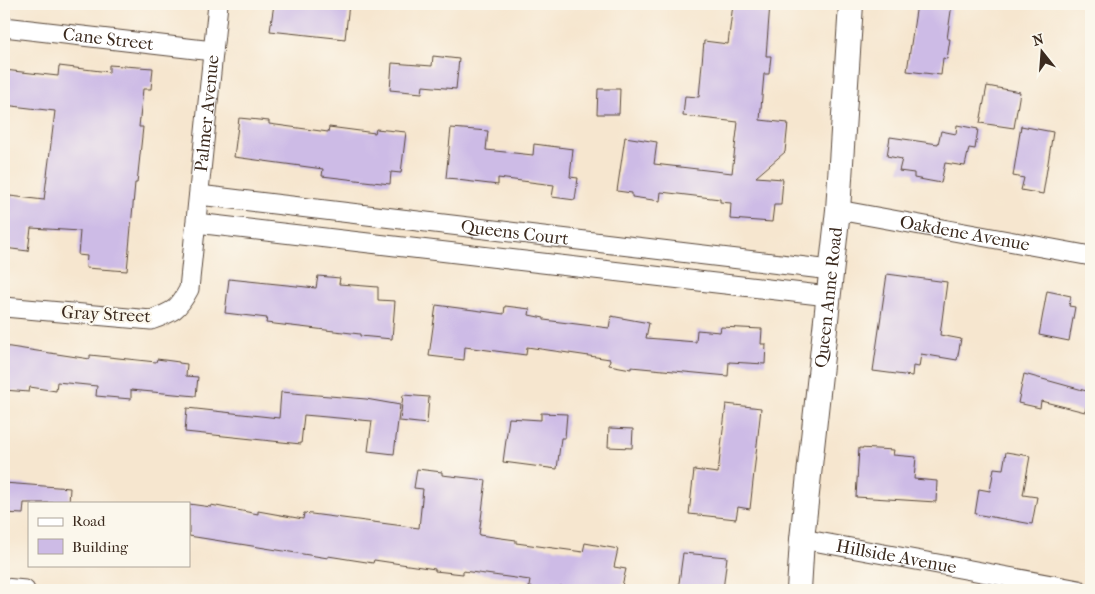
<svg xmlns="http://www.w3.org/2000/svg" width="1095" height="594" font-family="'IM FELL French Canon',serif">
<rect width="100%" height="100%" fill="#fbf7ec"/>
<filter id="ink" filterUnits="userSpaceOnUse"><feTurbulence type="fractalNoise" baseFrequency=".02" numOctaves="2"/><feDisplacementMap in="SourceGraphic" scale="10" xChannelSelector="R" yChannelSelector="G"/><feConvolveMatrix kernelMatrix="1 2 1 2 8 2 1 2 1" color-interpolation-filters="sRGB"/></filter>
<filter id="wash" filterUnits="userSpaceOnUse"><feTurbulence type="fractalNoise" baseFrequency=".0096" numOctaves="4" result="noise"/><feDisplacementMap in="SourceGraphic" scale="20" xChannelSelector="R" yChannelSelector="G"/><feGaussianBlur stdDeviation="1.12" result="paint"/><feColorMatrix in="noise" values="0 0 0 0 0 0 0 0 0 0 0 0 0 0 0 0 0 1.4 0 .05"/><feComposite in="paint" operator="in"/></filter>
<g filter="url(#wash)">
<rect width="100%" height="100%" fill="#f6e6cf"/>
<g id="blocks">
<g fill="#cdbbe6">
<path d="M274,4H349L345,39L270,31Z"/>
<path d="M733,4H770L766,56H771L769,74H764L760,120L788,123L785,152L756,177L783,179L781,205H774L772,222L730,219L731,203L720,202V199L661,192L660,201L632,197V193L617,191L625,137L657,142L654,164L732,173L738,122L683,116L685,96L699,97L704,41L728,44Z"/>
<path d="M917,4H952L947,39H950L947,59L943,58L941,75L907,71Z"/>
<path d="M433,56L459,59L456,89L423,86L422,93L390,90L392,63L432,66Z"/>
<path d="M109,65L153,68L151,89H143L139,127H143L137,183H135L127,271L86,268L87,256L78,255L80,231L31,228L28,251L4,248V208H8L10,196L44,200L55,111L4,105V70L58,76L59,66L109,72Z"/>
<path d="M987,86L1020,92L1014,128L980,123Z"/>
<path d="M598,89H620L619,114H597Z"/>
<path d="M239,118L269,121V124L328,132L329,127L375,133L376,129L406,132L401,173L391,172L390,184L322,176L323,169L234,157Z"/>
<path d="M957,125L978,129L975,149L969,148L965,166L945,163L941,183L914,178V173L899,171L902,159L887,156L890,137L938,144L941,131L956,134Z"/>
<path d="M1021,126L1053,132L1043,194L1021,190L1024,178L1013,176Z"/>
<path d="M451,128L488,131L486,150L533,155L534,144L573,149L570,177L578,178L575,200L552,197L554,185L498,178V185L457,180L458,179L446,178Z"/>
<path d="M887,274L947,282L940,335L961,339L957,360L921,354L919,367L913,366L912,376L873,371Z"/>
<path d="M318,276L340,278L339,284L378,287V300L395,301L392,339L360,336V334L266,323L267,318L225,313L229,279L316,288Z"/>
<path d="M1047,291L1071,296L1069,306L1075,307L1069,341L1039,335Z"/>
<path d="M436,305L504,314L505,306L530,309L529,315L544,318V320L609,328L611,316L649,323L646,338L696,342L697,330L720,332L721,327L762,329L761,344H766L765,364L729,362L728,376L631,367V369L609,365L610,359L527,347L526,355L465,347L464,360L429,356Z"/>
<path d="M4,346L90,359V355L156,362L157,359L179,362V363L187,364L186,376L198,377L196,396L131,390V399L96,396L97,386L57,382L56,391L30,387L29,392L4,390Z"/>
<path d="M1024,374L1090,392L1085,412L1041,401L1040,408L1018,403Z"/>
<path d="M281,392L366,399L400,405L394,454L368,451L372,421L304,415L301,444L185,432L187,408L279,418Z"/>
<path d="M403,395L429,397L427,424L400,421Z"/>
<path d="M726,404L761,408L750,509L738,507L736,519L689,514L694,470L718,473Z"/>
<path d="M541,413L567,414L565,438H561L557,469L503,462L509,418L541,420Z"/>
<path d="M609,428L633,429L632,448L608,447Z"/>
<path d="M859,448L894,450L893,455L916,457L914,479L937,481L936,502L856,497Z"/>
<path d="M1006,452L1030,456L1023,495L1037,497L1032,524L975,514L979,489L990,491L994,468L1003,469Z"/>
<path d="M417,469L442,472V475L486,480L479,535L516,540V543L583,552L585,543L618,549L614,567L626,569L621,590H581L560,586V590H555L529,587L530,580L463,571V574L435,571V569L374,560L373,563L328,556V558L189,536V504L211,507V505L258,514V511L303,519L304,513L419,528L423,489L414,488Z"/>
<path d="M4,483L70,488L69,503H24L23,514L4,513Z"/>
<path d="M683,553L727,557L723,590H678Z"/>
</g>
</g>
</g>
<g filter="url(#ink)">
<use href="#blocks" fill-opacity="0" stroke="#574639" stroke-width="1"/>
<g fill="none" stroke-linecap="round" stroke-linejoin="round">
<g stroke="#574639" stroke-width="21">
<g id="minor">
<path id="s1" d="M4,27L213,51"/>
<path id="s2" d="M199,195L831,270"/>
<path id="s3" d="M838,210L1091,256"/>
<path d="M196,223L828,296"/>
<path id="s4" d="M4,307L151,320C173,312 178,310 189,289L218,4"/>
<path id="s5" d="M802,539L1079,590"/>
<path d="M4,588L25,590"/>
</g>
</g>
<g stroke="#574639" stroke-width="26">
<g id="tertiary">
<path id="s6" d="M799,590L802,539L838,210L851,4"/>
</g>
</g>
<use href="#minor" stroke="#fff" stroke-width="19"/>
<use href="#tertiary" stroke="#fff" stroke-width="24"/>
</g>
</g>
<g text-anchor="middle" stroke-width="4.5" stroke-linejoin="round" paint-order="stroke">
<g font-size="18" fill="#3b2a1e" stroke="#fbf7ec">
<text dy="6" stroke="none"><textPath href="#s1" startOffset="105">Cane Street</textPath></text>
<text dy="6" stroke="none"><textPath href="#s4" startOffset="375">Palmer Avenue</textPath></text>
<text dy="6" stroke="none"><textPath href="#s2" startOffset="318">Queens Court</textPath></text>
<text dy="6" stroke="none"><textPath href="#s3" startOffset="129">Oakdene Avenue</textPath></text>
<text dy="6" stroke="none"><textPath href="#s6" startOffset="294">Queen Anne Road</textPath></text>
<text transform="translate(106 314) rotate(3)" y="6">Gray Street</text>
<text dy="6" stroke="none"><textPath href="#s5" startOffset="96">Hillside Avenue</textPath></text>
</g>
</g>
<rect width="1095" height="594" fill="none" stroke="#fbf7ec" stroke-width="20"/>
<rect x="28" y="502" width="162" height="65" fill="#fbf7ec" stroke="#aea59a"/>
<rect x="38" y="518" width="25" height="8" fill="#ffffff" stroke="#aea59a"/>
<text x="72" y="526" font-size="15" fill="#3b2a1e">Road</text>
<rect x="38" y="539" width="25" height="15" fill="#cdbbe6" stroke="#aea59a"/>
<text x="72" y="552" font-size="15" fill="#3b2a1e">Building</text>
<g transform="translate(1042 52) rotate(343)" stroke="#fbf7ec" stroke-width="4" paint-order="stroke">
<path d="M0-4L9 19L0 12L-9 19Z" fill="#3b2a1e"/>
<text y="-8" font-size="14" font-weight="bold" text-anchor="middle" fill="#3b2a1e">N</text>
</g>
</svg>
